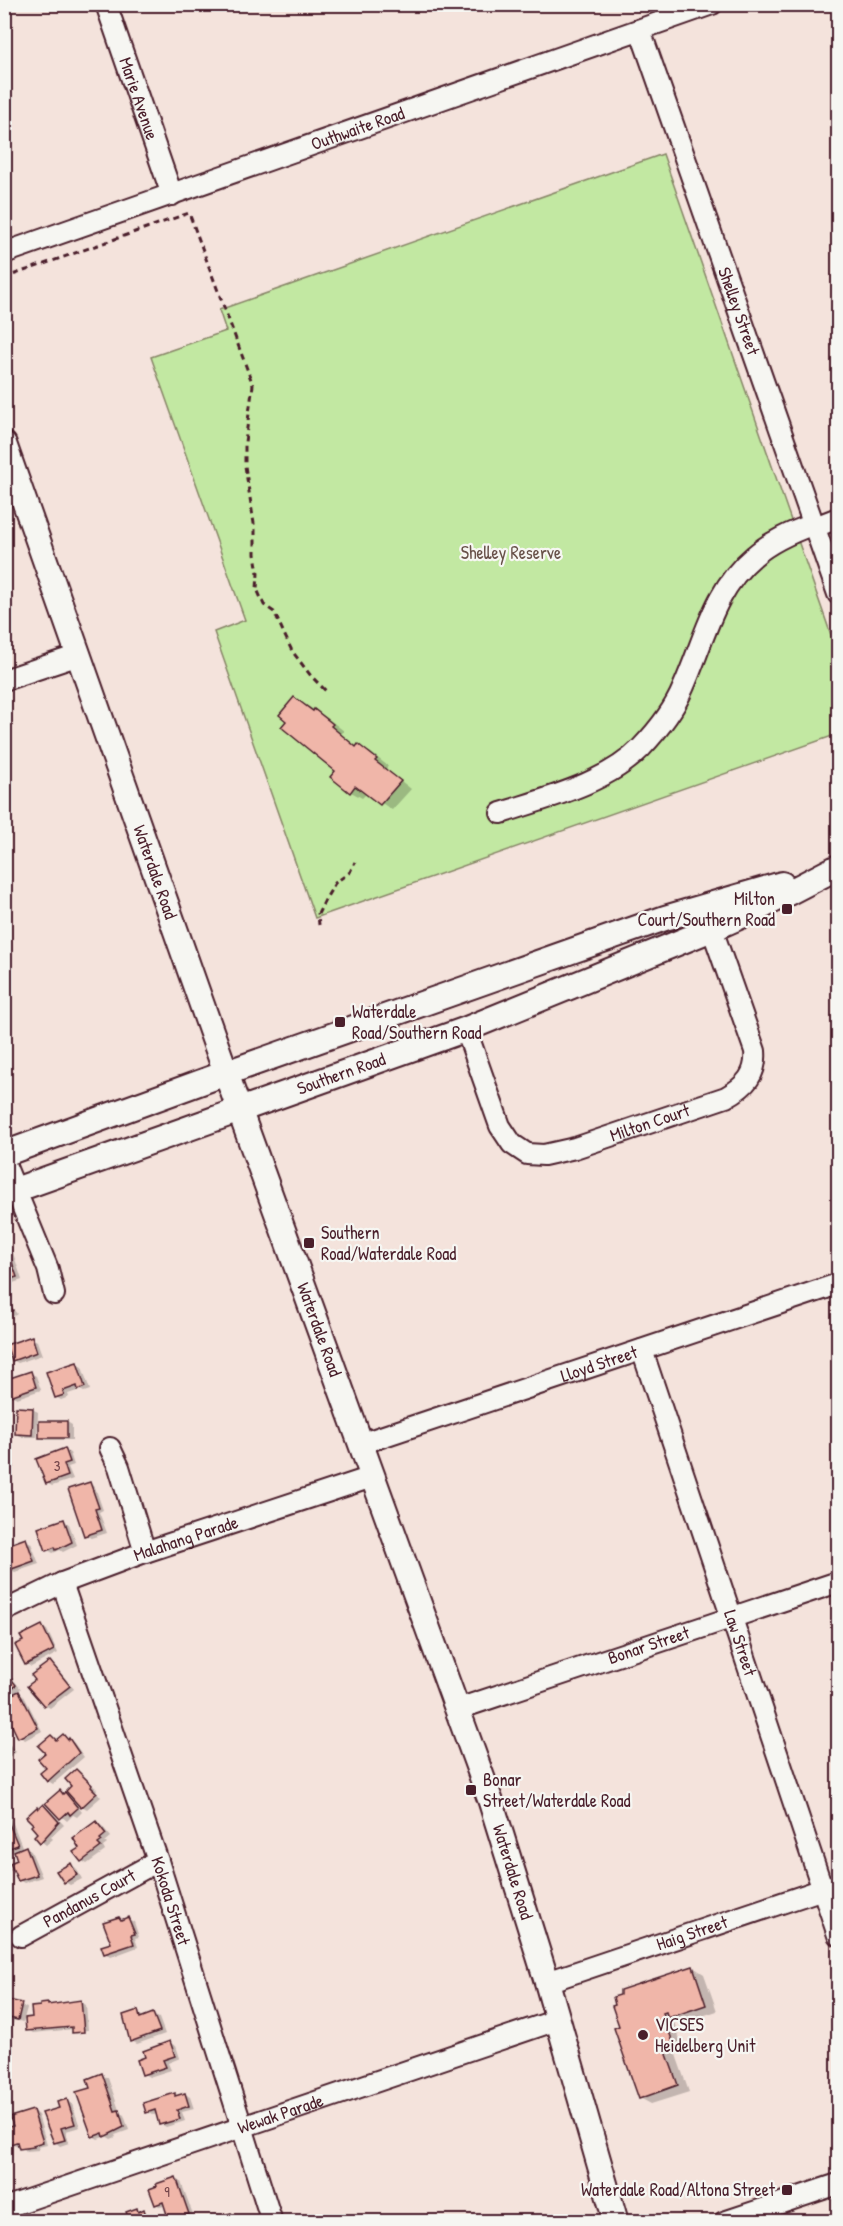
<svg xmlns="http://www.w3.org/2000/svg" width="843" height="2226" font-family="'Patrick Hand',sans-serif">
<rect width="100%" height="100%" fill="#f4e3dc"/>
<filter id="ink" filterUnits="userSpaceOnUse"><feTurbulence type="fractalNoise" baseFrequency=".0167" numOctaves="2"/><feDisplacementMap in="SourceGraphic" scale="12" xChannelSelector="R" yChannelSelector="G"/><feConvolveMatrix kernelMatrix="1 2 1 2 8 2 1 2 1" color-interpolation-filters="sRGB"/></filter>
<g filter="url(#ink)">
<path fill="#c2e8a2" stroke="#868466" stroke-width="1.5" d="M663,154L838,655V734L315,918L214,632L245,620L151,357L226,331L219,310Z"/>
<g fill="#0003">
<path d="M294,698L326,717L344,731L341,734L358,747L370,752L388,766L386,769L411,789L392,810L367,793L362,798L351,792L337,770L288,721Z"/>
<path d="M4,1234L7,1235L22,1280L4,1286Z"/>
<path d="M4,1298L17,1314L4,1322Z"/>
<path d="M32,1338L37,1341L42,1355L18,1363L13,1360Z"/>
<path d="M76,1364L82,1367L90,1390L84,1392L80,1390L68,1394L69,1397L61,1400L56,1397Z"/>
<path d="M30,1373L36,1376L41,1390L17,1398L11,1395Z"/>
<path d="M4,1408L8,1418L4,1420Z"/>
<path d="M32,1409L38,1412L37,1437H22L16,1433Z"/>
<path d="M67,1422L72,1425V1440H46L41,1437Z"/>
<path d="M4,1442L15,1467L4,1471Z"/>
<path d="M64,1450L70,1453L74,1465L68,1467L73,1479L52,1486L47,1483Z"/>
<path d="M90,1484L95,1487L103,1510L99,1512L107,1533L91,1538L85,1535Z"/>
<path d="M64,1521L69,1524L77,1545L63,1552L60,1550L53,1553L48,1550Z"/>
<path d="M26,1540L31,1543L39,1564L15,1572L9,1569L4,1570V1547Z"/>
<path d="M42,1627L47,1630L58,1653L31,1667L26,1663L25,1641Z"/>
<path d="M50,1663L55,1666L74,1689L50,1708L45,1705L37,1680Z"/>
<path d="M4,1668L21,1689L17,1691L24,1696L42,1731L25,1740L19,1736L9,1716L4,1713Z"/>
<path d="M51,1736L57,1739L63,1736L74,1743L84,1757L53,1784L48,1781L47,1753Z"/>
<path d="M4,1738L16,1752L4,1761Z"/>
<path d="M76,1771L97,1789L96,1791L101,1797L87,1809L80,1805L78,1807L82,1812L77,1817L73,1815L67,1821L47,1804L60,1791L65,1794L73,1786Z"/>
<path d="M4,1799L9,1801L12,1811L5,1814L10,1816L23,1849L25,1848L31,1851L42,1877L24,1883L19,1880V1861L15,1851L9,1853L4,1850Z"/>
<path d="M44,1806L50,1810L64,1825L51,1837L53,1839L46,1845L41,1841L39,1834V1810Z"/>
<path d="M96,1823L102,1826L111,1837L105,1842L107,1844L103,1847L105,1851L87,1864L82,1861V1848Z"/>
<path d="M4,1865L12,1869L6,1875L7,1877L4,1880Z"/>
<path d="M71,1865L76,1868L82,1879L70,1885L65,1882Z"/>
<path d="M119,1918L123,1920L128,1919L134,1922L139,1937L135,1938L138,1947L111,1957L105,1953L113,1944Z"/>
<path d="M693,1967L704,1974L717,2011L681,2023L673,2019L683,2049L675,2052L689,2092L651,2104L640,2098L616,2029Z"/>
<path d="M4,2000L27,2008L23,2022L14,2020L6,2052L4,2051Z"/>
<path d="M81,2002L86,2005L88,2030L77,2031V2034L74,2029L33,2033L28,2030L34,2019L48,2004L51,2006Z"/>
<path d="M137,2012L144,2018L153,2015L159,2018L165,2034L137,2044L132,2041Z"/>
<path d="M170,2043L176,2046L180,2058L168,2063L171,2070L149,2077L144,2074Z"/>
<path d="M102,2075L108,2078L120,2113L124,2115L129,2130L115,2135L116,2137L111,2139L106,2136L98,2139L93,2136L92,2088Z"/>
<path d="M185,2094L190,2097L194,2109L182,2112L185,2121L166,2127L161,2124L157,2114L153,2115L147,2112L174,2095L178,2097Z"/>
<path d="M67,2101L72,2104L80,2127L66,2131L69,2143L60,2146L55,2142L60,2109Z"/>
<path d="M33,2111L38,2115L47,2145L38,2147L39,2150L26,2151L20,2145H13L25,2141L11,2143L14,2127Z"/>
<path d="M176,2178L181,2182L194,2217L181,2222L170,2220L165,2205L161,2207L156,2204Z"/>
<path d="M137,2210L150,2214L152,2222H119L130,2218Z"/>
<path d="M231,2214L237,2218L238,2222H210Z"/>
<path d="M98,2218L104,2222H89Z"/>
</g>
<g fill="#f0b6a9" stroke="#4a1f2b" stroke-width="1.5">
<path d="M294,697L313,711L314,709L333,724L331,726L356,747L358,744L377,759L375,761L401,781L380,805L355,786L350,793L330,777L335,771L281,727L286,721L279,715Z"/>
<path d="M4,1239L17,1277L4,1281Z"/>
<path d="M4,1298L13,1310L4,1316Z"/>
<path d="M32,1336L37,1352L12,1361L6,1345Z"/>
<path d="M77,1362L85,1387L78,1390L77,1386L63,1391L64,1395L55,1398L46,1372Z"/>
<path d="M31,1371L36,1387L10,1396L4,1380Z"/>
<path d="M16,1407L33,1408L32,1435L15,1434Z"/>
<rect x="39" y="1421" width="28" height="17"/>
<path d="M65,1448L70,1462L64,1464L68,1476L46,1484L36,1459Z"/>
<path d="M90,1482L99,1508L95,1509L102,1530L84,1536L68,1489Z"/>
<path d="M64,1519L72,1542L56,1550L55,1547L46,1551L38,1528Z"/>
<path d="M26,1538L34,1561L9,1570L7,1565L4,1566V1546Z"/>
<path d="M42,1625L54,1650L25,1665L15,1645L23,1641L20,1636Z"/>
<path d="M50,1661L70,1686L44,1706L27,1686L35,1680L31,1675Z"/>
<path d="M4,1670L16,1685L4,1694Z"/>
<path d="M19,1691L38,1728L18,1738L6,1713L4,1714V1698Z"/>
<path d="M63,1734L68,1740L69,1738L79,1753L47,1782L40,1773L46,1768L38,1759L45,1753L38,1746L51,1735L56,1740Z"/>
<path d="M76,1769L92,1785L91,1787L97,1793L81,1808L66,1791L71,1786L65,1779Z"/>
<path d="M60,1790L63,1794L65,1792L78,1808L70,1815L68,1812L60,1819L45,1803Z"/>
<path d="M43,1804L59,1822L40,1843L34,1836L37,1833L31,1826L33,1824L26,1817L37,1807L38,1809Z"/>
<path d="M4,1812L18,1845L4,1850Z"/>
<path d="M96,1821L106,1834L100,1839L102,1841L98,1844L101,1847L81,1862L73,1852L79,1848L73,1838Z"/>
<path d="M26,1846L37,1875L18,1881L10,1863L17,1860L14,1851Z"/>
<path d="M71,1863L77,1875L64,1883L56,1871Z"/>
<path d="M119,1917L121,1920L128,1917L135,1934L131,1935L134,1944L104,1954L101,1946L111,1943L103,1922Z"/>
<path d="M693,1966L706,2005L668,2018L666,2012L663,2013L673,2043L664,2046L678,2085L639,2099L614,2028L619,2026L612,2006L615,2005L613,1997L620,1995V1990Z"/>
<path d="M4,1999L22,2003L18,2020L9,2018L4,2036Z"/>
<path d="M81,2000L84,2032L72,2033V2027L26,2031L25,2018L32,2017L31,2007L40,2006V2004L48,2003V2005Z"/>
<path d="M138,2010L140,2018L153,2013L160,2031L130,2042L123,2015Z"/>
<path d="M170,2041L175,2056L163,2060L166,2067L142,2075L137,2060L145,2057L143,2051Z"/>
<path d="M102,2073L115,2111L119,2110L124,2127L104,2137L103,2133L92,2137L76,2092L90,2088L87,2079Z"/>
<path d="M175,2093V2096L185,2093L189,2106L177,2110L180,2119L159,2125L155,2110L146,2113L143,2103Z"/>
<path d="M67,2099L75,2124L61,2128L65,2140L54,2143L42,2113L59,2108L57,2102Z"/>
<path d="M33,2110L43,2142L33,2145L34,2147L19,2149L17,2142L10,2144L4,2128L13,2126L10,2117Z"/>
<path d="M176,2177L189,2214L169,2221L163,2202L155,2205L149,2189L157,2186L156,2184Z"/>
<path d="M137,2208L138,2212L144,2209L148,2222H114L128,2217L126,2212Z"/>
<path d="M231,2213L234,2222H206Z"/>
</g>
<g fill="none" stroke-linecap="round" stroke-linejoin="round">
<g stroke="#4a1f2b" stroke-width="24">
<g id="minor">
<path id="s1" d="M106,4L172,195"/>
<path id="s2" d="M640,30L838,594"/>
<path id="s3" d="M4,253L712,4"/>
<path d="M815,527L838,518"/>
<path d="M4,680L79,655"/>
<path d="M501,813C547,798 607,783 641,748C658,730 674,710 683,688C704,642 713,590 754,556C771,541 792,532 814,524"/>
<path id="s4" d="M464,1030L470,1041L500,1126L512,1144L527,1154L544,1155L575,1148L726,1097C746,1086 757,1074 755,1051L712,929"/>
<path d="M4,1162L48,1269L54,1294"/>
<path id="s5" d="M642,1350L838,1935"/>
<path id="s6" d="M360,1444L838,1284"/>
<path d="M110,1448L119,1467L145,1552"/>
<path id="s7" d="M62,1583L158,1861L272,2222"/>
<path id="s8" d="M4,1611L62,1583L145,1552L372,1477"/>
<path id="s9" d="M458,1709L838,1582"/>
<path id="s10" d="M21,1936L158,1861"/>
<path id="s11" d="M547,1982L838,1884"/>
<path id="s12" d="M4,2208L557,2020"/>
<path d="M724,2222L838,2184"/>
</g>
</g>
<g stroke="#4a1f2b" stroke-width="28">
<g id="major">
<path id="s13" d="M4,444L226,1073L491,1802L547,1982L616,2222"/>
<path d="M4,1154L226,1073L665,918L782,884"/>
<path id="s14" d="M4,1194L464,1030L712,929L757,909L838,867"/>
</g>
</g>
<g stroke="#4a1f2b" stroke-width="3" stroke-dasharray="6 4.5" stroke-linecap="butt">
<path d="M4,278L189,213L253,385L245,442V466L255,530V554L258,573L257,589L264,605L274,612L292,651L311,676L328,693"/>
<path d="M319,925L318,914L325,900L335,883L350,872L355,862"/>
</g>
<use href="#minor" stroke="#f6f6f2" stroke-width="20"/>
<use href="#major" stroke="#f6f6f2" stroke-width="24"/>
</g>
</g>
<g fill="#4a1f2b" stroke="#f6f6f2" stroke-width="2">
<rect x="781" y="903" width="12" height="12" rx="3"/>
<rect x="334" y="1016" width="12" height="12" rx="3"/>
<rect x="303" y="1237" width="12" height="12" rx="3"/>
<rect x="465" y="1784" width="12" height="12" rx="3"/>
<circle cx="643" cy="2035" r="6"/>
<rect x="781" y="2184" width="12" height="12" rx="3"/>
</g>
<g text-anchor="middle" stroke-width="4.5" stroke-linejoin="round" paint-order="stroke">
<g font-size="15" fill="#74454a">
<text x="57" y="1471">3</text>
<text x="167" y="2197">9</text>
</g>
<g font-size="18" fill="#4a1f2b" stroke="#f6f6f2">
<text dy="6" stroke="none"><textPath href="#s1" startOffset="100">Marie Avenue</textPath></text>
<text dy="6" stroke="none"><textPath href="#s3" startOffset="375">Outhwaite Road</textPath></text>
<text dy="6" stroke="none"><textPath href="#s2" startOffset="298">Shelley Street</textPath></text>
<text dy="6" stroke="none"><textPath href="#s13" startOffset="454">Waterdale Road</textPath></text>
<text dy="6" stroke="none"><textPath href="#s14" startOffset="358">Southern Road</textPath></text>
<text dy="6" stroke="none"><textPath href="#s4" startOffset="270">Milton Court</textPath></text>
<text dy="6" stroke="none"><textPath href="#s13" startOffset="940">Waterdale Road</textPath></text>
<text dy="6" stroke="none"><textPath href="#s6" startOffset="252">Lloyd Street</textPath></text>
<text dy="6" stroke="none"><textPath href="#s8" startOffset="196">Malahang Parade</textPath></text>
<text dy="6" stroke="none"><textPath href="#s5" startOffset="309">Law Street</textPath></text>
<text dy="6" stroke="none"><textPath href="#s9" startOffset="201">Bonar Street</textPath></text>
<text dy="6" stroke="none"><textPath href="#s13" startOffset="1516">Waterdale Road</textPath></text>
<text dy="6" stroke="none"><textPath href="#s10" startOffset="78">Pandanus Court</textPath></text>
<text dy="6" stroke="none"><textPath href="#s7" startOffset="336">Kokoda Street</textPath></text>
<text dy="6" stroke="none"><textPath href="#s11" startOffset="153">Haig Street</textPath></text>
<text dy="6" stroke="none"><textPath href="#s12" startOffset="292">Wewak Parade</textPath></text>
</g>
<g font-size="18" fill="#685149" stroke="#f6f6f2">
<text x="511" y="559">Shelley Reserve</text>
</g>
<g font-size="18" fill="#4a1f2b" stroke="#f6f6f2" text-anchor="start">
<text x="775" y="905" text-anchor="end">Milton<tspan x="775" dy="21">Court/Southern Road</tspan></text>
<text x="352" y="1018">Waterdale<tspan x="352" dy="21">Road/Southern Road</tspan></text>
<text x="321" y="1239">Southern<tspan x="321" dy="21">Road/Waterdale Road</tspan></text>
<text x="483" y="1786">Bonar<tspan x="483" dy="21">Street/Waterdale Road</tspan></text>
<text x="655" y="2031">VICSES<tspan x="655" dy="21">Heidelberg Unit</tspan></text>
<text x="775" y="2196" text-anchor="end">Waterdale Road/Altona Street</text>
</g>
</g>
<rect width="843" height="2226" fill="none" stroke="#f6f6f2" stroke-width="24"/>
<rect x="12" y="12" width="819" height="2202" fill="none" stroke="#4a1f2b" stroke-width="2" filter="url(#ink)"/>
</svg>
